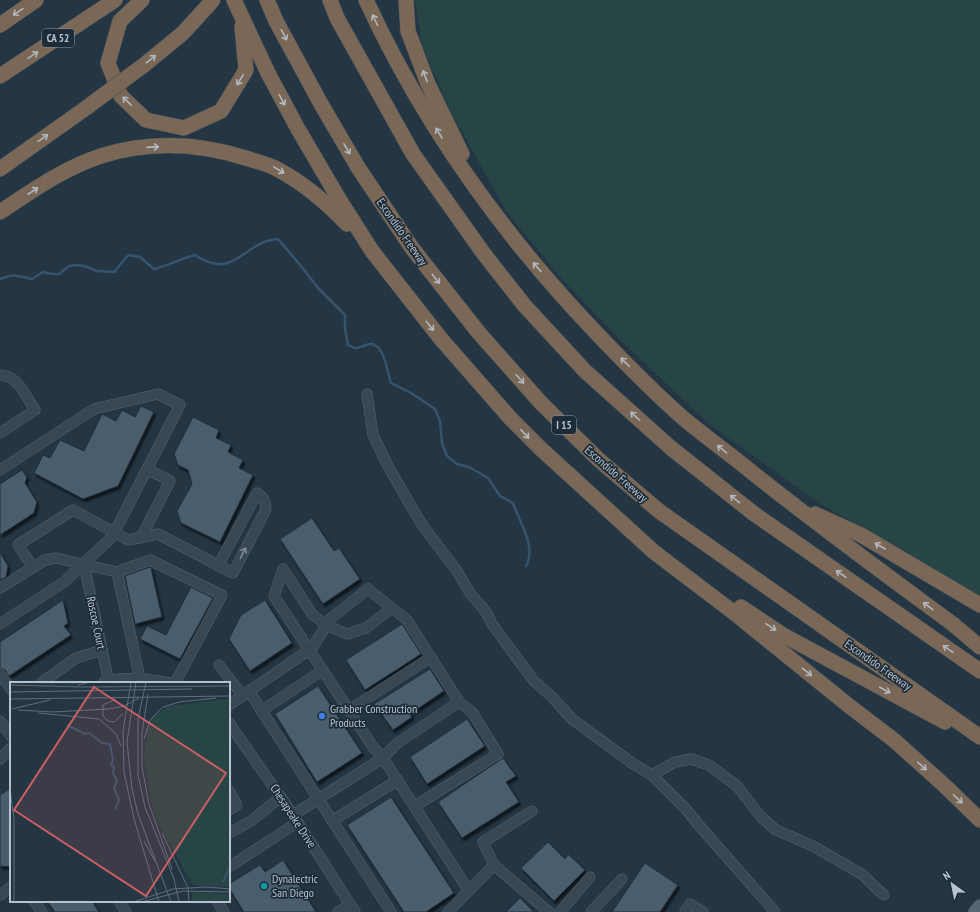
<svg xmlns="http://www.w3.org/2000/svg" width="980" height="912" font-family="'PT Sans Narrow',sans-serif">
<defs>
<filter id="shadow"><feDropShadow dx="2" dy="3" stdDeviation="1" flood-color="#0009"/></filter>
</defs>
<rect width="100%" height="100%" fill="#243644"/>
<path fill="#264544" d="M415,0H980V596L819,503L709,424L621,341L561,278L506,211L451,112L422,46Z"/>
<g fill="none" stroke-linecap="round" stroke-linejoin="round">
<path stroke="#37546c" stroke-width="2.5" d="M0,279C15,273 17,276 32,279L43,272L52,274H59L69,266L78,265L87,267L97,271L114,272C120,266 122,260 129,255L140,257L154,269C169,266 181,258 195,255C235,282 243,241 278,239L301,266L318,288L345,315V328L348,345C358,350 357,348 366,345C384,338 387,372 391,383L411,393L435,409L440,421L442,443L447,456L457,464L469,467L488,478L500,496L513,503C519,522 537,546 526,566"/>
</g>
<g fill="#4a5d6d" stroke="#1f2e3a" filter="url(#shadow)">
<path d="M141,406L154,412L118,486L83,499L34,473L43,455L50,458L60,440L84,451L102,414L116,421L122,410L135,417Z"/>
<path d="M193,417L219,430L216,438L231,445L228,452L243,460L239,468L253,475L220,542L181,523L177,511L192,484L188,470L178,465L174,454Z"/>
<path d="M22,470L27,477L25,483L37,502L34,513L0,535V484Z"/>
<path d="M312,518L334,551L339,548L360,579L323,604L280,539Z"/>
<path d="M0,552L8,566L6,577L0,580Z"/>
<path d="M150,567L151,568L162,617L135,624L125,576Z"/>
<path d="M191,587L213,598L180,659L140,639L147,626L166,635Z"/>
<path d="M63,600L68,623L64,626L71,635L9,676L5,670L0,668V642Z"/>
<path d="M265,600L292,643L250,671L229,639L241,615Z"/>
<path d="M402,624L421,654L365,690L346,660Z"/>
<path d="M430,669L444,691L410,714L412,717L393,730L374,704Z"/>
<path d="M318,686L362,753L317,782L275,714Z"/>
<path d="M467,719L485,746L427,784L410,757Z"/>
<path d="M503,758L516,776L506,782L519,802L462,838L438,802Z"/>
<path d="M11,788V867L0,866V795Z"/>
<path d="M391,797L454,893L426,912H404L347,825Z"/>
<path d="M548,842L565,859L568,854L585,870L554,901L521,868Z"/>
<path d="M283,860L316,912H244L229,888V884L260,865L265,872Z"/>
<path d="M645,863L678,885L660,912H612Z"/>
<path d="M520,898L534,912H506Z"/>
<path d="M47,901H92L99,912H55Z"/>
</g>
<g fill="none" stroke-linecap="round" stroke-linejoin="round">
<g stroke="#576570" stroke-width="11">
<g id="minor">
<path d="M0,375C18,375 26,397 35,410L0,433"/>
<path d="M367,394L373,435L388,466L412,508L423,526L457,571L470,593L486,612L492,624L533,680L552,697L572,719L632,763L652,775L685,808L697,823L775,912"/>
<path d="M0,470L94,409L158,394L180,405L112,537L64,582L0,624"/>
<path d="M141,538L170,481L147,469"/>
<path d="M84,564L109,683"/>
<path d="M33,567L18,545L73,510L128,540L158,534L233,573L266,509C266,502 264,497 257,493L218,566"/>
<path d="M117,572L150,560L222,595L175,683"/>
<path d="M0,588L45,560L56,558L117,572L140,679"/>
<path d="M392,608L366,628L347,634L326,625L312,614L283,569L274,596L373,747L383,758L469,891"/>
<path d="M219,665L243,696"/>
<path d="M0,674L11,689"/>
<path d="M104,682C123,675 151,680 171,683"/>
<path d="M41,683L76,658L102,650"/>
<path d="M249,691L391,912"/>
<path d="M229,705L312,648L331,618L368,589L407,620L459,702L472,712L498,754L415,806"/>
<path d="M349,710L431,657"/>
<path d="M261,711L323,670"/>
<path d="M0,721L11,736"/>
<path d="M229,723L293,815L355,912"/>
<path d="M0,759L11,748"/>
<path d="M652,775L675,762L691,759L709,765L737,786L761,817L776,830L813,846L863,875L876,888L884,895"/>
<path d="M229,791L237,805L229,810"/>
<path d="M293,815L383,758L396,744L459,702"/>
<path d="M332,821L398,780"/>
<path d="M229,833L251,821L281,797"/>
<path d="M494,865L549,912"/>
<path d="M229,867L298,822"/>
<path d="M0,895L11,887"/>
<path d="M34,901L42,912"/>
<path d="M119,901L126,912"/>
<path d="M217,901L224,912"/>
<path d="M338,912L350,904"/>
<path d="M448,912L494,865L483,842L532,811"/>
<path d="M560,912L590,877"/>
<path d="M591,912L622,879"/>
<path d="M685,912L690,904L703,912"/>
</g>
</g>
<g stroke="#46535f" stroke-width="14">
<path id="major" d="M975,912L980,906"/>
</g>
<g stroke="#43525d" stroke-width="16">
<g id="highway">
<path d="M142,0L120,21L108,63L121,96L146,120L184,128L221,111L246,70L242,26"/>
<path d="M234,0L268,73L298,129L339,199L372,251L441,339L511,419L541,449L654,552L733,612L848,705L895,741L945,786L980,820"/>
<path d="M267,0L276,21L321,104L359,169L412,248L479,333L541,403L599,460L659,511L980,737"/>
<path d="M330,0L337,18L413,154L484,254L524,305L585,371L671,448L753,513L980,671"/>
<path d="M366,0C425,128 507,241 605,342C630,368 656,394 683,418C701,433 720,447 738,461C808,518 881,571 954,625L980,647"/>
<path d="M406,0L408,31L428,84L462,154"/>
<path d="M0,25L36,0"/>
<path d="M0,76L115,0"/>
<path d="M0,169L86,108"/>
<path d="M0,212C32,191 64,168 101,156C151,140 200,143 249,159C258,162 268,164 275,168C302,182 326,202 347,224"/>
<path d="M815,514L861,535L980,605"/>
<path d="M741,607L783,635L945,722"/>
</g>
</g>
<use href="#minor" stroke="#394753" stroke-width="10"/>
<use href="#major" stroke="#576673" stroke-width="13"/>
<use href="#highway" stroke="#7a6755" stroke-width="15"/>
<g stroke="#43525d" stroke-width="16" stroke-linecap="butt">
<path id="highway-bridge" d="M86,108L144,65L183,33L213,0"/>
</g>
<use href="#highway-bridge" stroke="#7a6755" stroke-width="15"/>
</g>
<defs><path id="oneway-shaft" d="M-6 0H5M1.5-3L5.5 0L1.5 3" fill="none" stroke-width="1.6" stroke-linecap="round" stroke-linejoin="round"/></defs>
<g stroke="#b0b9c1">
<use href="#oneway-shaft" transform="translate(18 12) rotate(146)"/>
<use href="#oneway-shaft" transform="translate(375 20) rotate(-116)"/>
<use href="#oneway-shaft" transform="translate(284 35) rotate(62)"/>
<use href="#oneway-shaft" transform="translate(33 55) rotate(-34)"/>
<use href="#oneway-shaft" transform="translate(151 59) rotate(-39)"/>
<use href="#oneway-shaft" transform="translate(425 76) rotate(-111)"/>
<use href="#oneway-shaft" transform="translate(240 80) rotate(121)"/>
<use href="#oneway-shaft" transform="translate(282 100) rotate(62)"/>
<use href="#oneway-shaft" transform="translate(127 101) rotate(-136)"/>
<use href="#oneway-shaft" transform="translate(439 133) rotate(-121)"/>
<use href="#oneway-shaft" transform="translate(43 138) rotate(-35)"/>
<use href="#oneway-shaft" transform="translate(153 147) rotate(-4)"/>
<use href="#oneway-shaft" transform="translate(347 149) rotate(59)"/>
<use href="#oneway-shaft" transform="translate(279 170) rotate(31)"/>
<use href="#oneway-shaft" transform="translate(33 191) rotate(-33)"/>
<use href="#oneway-shaft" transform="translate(537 267) rotate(-131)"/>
<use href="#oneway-shaft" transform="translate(436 279) rotate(51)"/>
<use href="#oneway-shaft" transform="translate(430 326) rotate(51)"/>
<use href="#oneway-shaft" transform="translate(625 362) rotate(-135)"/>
<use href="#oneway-shaft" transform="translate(520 379) rotate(48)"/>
<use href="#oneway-shaft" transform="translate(635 416) rotate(-138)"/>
<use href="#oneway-shaft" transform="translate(525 434) rotate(46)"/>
<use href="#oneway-shaft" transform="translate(722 449) rotate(-141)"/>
<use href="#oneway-shaft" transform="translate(735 499) rotate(-141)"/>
<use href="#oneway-shaft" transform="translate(880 546) rotate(-150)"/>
<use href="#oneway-shaft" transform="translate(841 574) rotate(-145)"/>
<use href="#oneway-shaft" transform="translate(928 606) rotate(-143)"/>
<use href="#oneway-shaft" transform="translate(771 627) rotate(34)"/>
<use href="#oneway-shaft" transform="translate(948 649) rotate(-145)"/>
<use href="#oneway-shaft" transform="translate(807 672) rotate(39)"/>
<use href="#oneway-shaft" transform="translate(885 690) rotate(28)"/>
<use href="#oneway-shaft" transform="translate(922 766) rotate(42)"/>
<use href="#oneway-shaft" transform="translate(958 799) rotate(44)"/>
</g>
<use stroke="#7e8b96" href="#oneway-shaft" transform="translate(243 553) rotate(-63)"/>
<circle fill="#3f7fe0" stroke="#1d2c38" stroke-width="1.5" cx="322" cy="716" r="4"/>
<circle fill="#0f9aa8" stroke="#1d2c38" stroke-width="1.5" cx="264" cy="886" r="4"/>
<g text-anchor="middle" stroke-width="3.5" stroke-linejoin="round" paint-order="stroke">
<g fill="#1d2c38" stroke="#8895a0" stroke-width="1">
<rect x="42" y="29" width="32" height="18" rx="3"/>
<rect x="552" y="416" width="24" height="18" rx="3"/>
</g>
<g font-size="11" font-weight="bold" fill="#b6c2cd">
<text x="58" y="42">CA 52</text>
<text x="564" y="429">I 15</text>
</g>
<g font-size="12" fill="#b6c2cd" stroke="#1d2c38">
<text transform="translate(402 232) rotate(55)" y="4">Escondido Freeway</text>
<text transform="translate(616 474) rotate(41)" y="4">Escondido Freeway</text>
<text transform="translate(96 623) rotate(78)" y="4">Roscoe Court</text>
<text transform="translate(878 665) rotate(35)" y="4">Escondido Freeway</text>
<text transform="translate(293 816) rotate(57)" y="4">Chesapeake Drive</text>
</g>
<g font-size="12" fill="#b6c2cd" stroke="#1d2c38" text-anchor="start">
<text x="330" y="713">Grabber Construction<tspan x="330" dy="14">Products</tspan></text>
<text x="272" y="883">Dynalectric<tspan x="272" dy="14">San Diego</tspan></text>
</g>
</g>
<g transform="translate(10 682)">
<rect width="220" height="220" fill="#243644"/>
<path d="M0,0H75L64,3ZM220,17V205L183,203L150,145L142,125L134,78L137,49L142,36L158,24ZM182,210L220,212V220H182Z" fill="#264544"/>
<path fill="none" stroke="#37546c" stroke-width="2" d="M57,43L75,52L79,51L92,61L100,62L103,78L101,83L104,85L103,91L107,99L104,106L109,118L105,128M213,200L220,184"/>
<path fill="none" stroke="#5e6e7b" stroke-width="1" d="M121,0L113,49L114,90L124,137L149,220M126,0L117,60L122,107L128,132L161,220M136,0L128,37V93L135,125L164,197L169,220M0,3L72,5L220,4M68,3L80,0M0,10L182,7M138,12L132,51V85L139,122L162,187M0,17L220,14M106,17L93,23V34L98,39L104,40L113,32M2,27L40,18M8,28L42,30L98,27L114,24L129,16M28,31L89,37L106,52L111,64M134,57L140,38L153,25L169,20L206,16M0,107L4,137V220M152,151L178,206L179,220M134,159L145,179M123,220L163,207L196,205L220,207M131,220L173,209L220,210"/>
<path fill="#cb5e62" fill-opacity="0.15" stroke="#cb5e62" stroke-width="2" d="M84,5L216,91L136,214L4,128Z"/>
<rect width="220" height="220" fill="none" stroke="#b6c2cd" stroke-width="2"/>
</g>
<g transform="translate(952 884) rotate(327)" stroke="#1d2c38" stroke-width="3" paint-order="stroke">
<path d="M0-3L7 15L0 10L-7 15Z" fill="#b6c2cd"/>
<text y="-6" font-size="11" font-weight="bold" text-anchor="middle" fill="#b6c2cd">N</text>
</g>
</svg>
